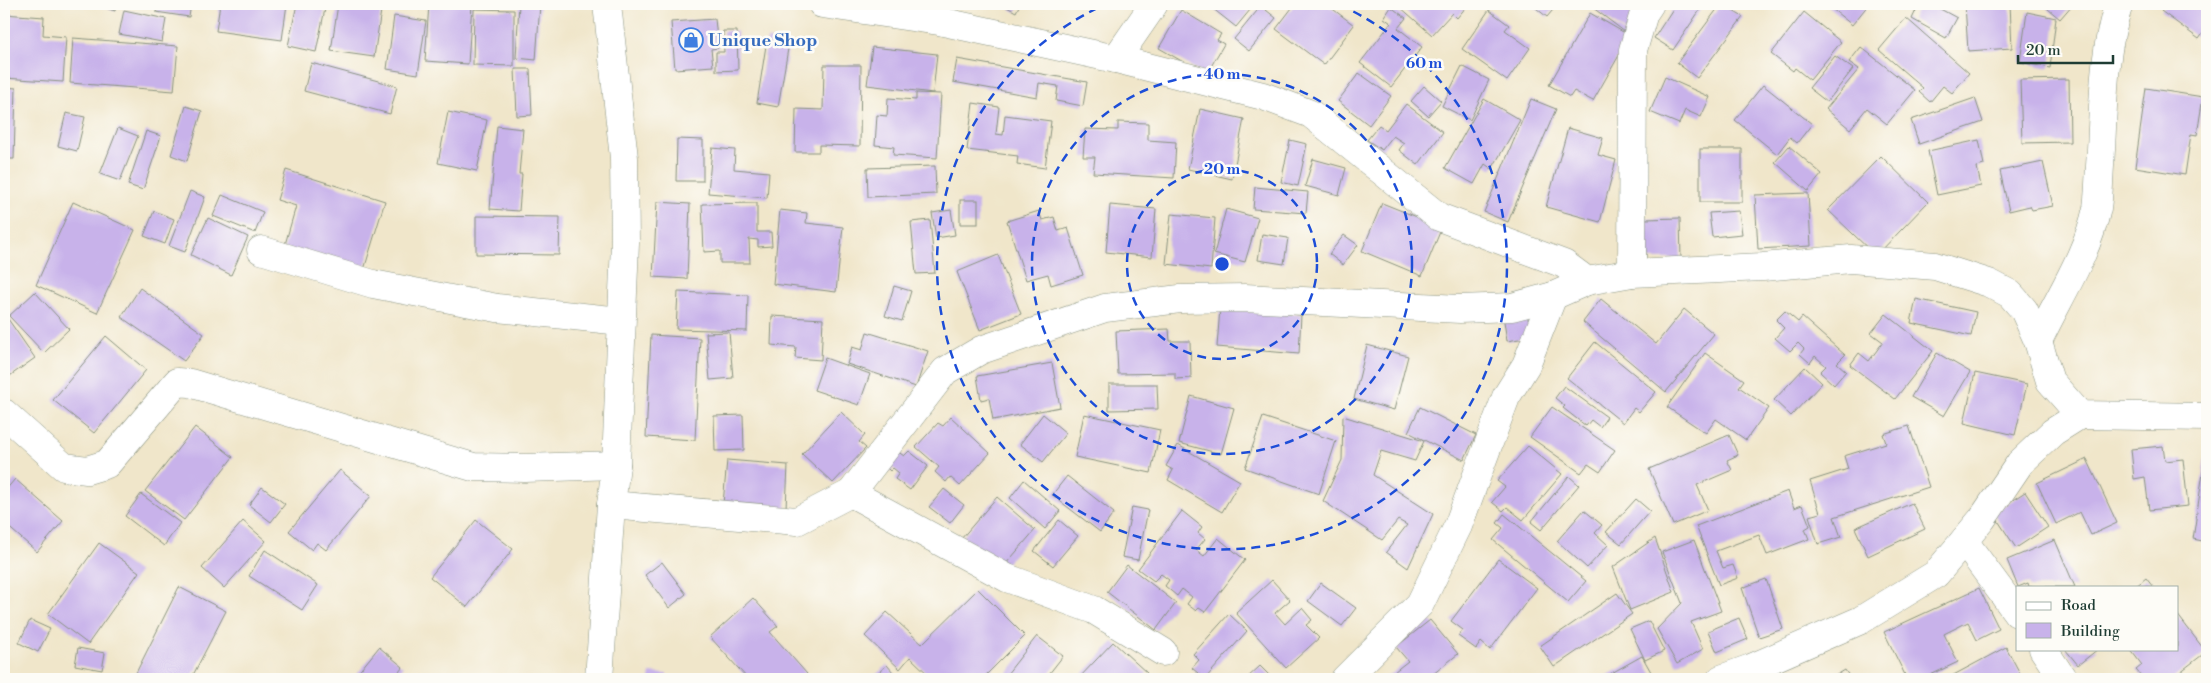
<svg xmlns="http://www.w3.org/2000/svg" width="2211" height="683" font-family="'Libre Bodoni',serif">
<rect width="100%" height="100%" fill="#fdfcf7"/>
<filter id="ink" filterUnits="userSpaceOnUse"><feTurbulence type="fractalNoise" baseFrequency=".02" numOctaves="2"/><feDisplacementMap in="SourceGraphic" scale="10" xChannelSelector="R" yChannelSelector="G"/><feConvolveMatrix kernelMatrix="1 2 1 2 8 2 1 2 1" color-interpolation-filters="sRGB"/></filter>
<filter id="wash" filterUnits="userSpaceOnUse"><feTurbulence type="fractalNoise" baseFrequency=".0096" numOctaves="4" result="noise"/><feDisplacementMap in="SourceGraphic" scale="20" xChannelSelector="R" yChannelSelector="G"/><feGaussianBlur stdDeviation="1.12" result="paint"/><feColorMatrix in="noise" values="0 0 0 0 0 0 0 0 0 0 0 0 0 0 0 0 0 1.4 0 .05"/><feComposite in="paint" operator="in"/></filter>
<g filter="url(#wash)">
<rect width="100%" height="100%" fill="#f0e6ca"/>
<g id="blocks">
<g fill="#c8b2ea">
<path d="M93,4H116L115,11Z"/>
<path d="M157,4H191L189,17L156,12Z"/>
<path d="M220,4H287L282,40L216,31Z"/>
<path d="M297,4H326L316,52L288,46Z"/>
<path d="M338,4H382L374,57L331,51Z"/>
<path d="M429,4H472L468,64L425,61Z"/>
<path d="M519,4H540L536,60L516,58Z"/>
<path d="M1001,4H1020L1016,12Z"/>
<path d="M1207,4H1255L1236,27Z"/>
<path d="M1295,4H1326L1354,25L1324,65L1276,29Z"/>
<path d="M1400,4H1465L1467,6L1457,18L1452,13L1432,35L1399,6Z"/>
<path d="M1531,4H1564L1560,8L1557,5L1547,17Z"/>
<path d="M1588,4H1647L1625,32Z"/>
<path d="M1676,4H1704L1673,50L1654,38Z"/>
<path d="M1721,4L1743,17L1697,78L1677,63Z"/>
<path d="M1826,4H1869L1852,25Z"/>
<path d="M1919,4H1931L1957,18L1946,38L1912,19Z"/>
<path d="M1965,4H2010L2012,48L1968,51Z"/>
<path d="M2042,4H2073L2060,19Z"/>
<path d="M2166,4H2177L2181,7L2184,4H2207V28L2199,39L2161,11Z"/>
<path d="M1261,6L1276,18L1249,51L1234,39Z"/>
<path d="M1391,7L1406,18L1398,28L1422,47L1391,87L1360,63L1391,23L1384,18Z"/>
<path d="M474,9L514,10V66L473,65Z"/>
<path d="M124,10L166,19L162,42L119,34Z"/>
<path d="M1181,10L1221,34L1217,40L1224,44L1206,75L1159,48Z"/>
<path d="M1489,10L1509,25L1505,30L1530,48L1507,81L1462,49Z"/>
<path d="M1804,12L1841,42L1810,80L1795,68L1793,71L1771,54Z"/>
<path d="M2027,12L2056,18L2050,68L2020,62Z"/>
<path d="M1590,13L1630,36L1593,101L1574,91L1570,97L1549,85Z"/>
<path d="M4,14L44,17L43,35L66,37L63,82L4,78Z"/>
<path d="M394,16L426,21L418,74L387,69Z"/>
<path d="M1906,18L1969,73L1952,93L1943,86L1930,102L1919,92L1923,88L1879,50Z"/>
<path d="M715,19L718,48L711,49L713,66L675,69L671,22Z"/>
<path d="M723,31H737L738,70L716,71V52H724Z"/>
<path d="M73,38L178,46L174,91L70,83Z"/>
<path d="M767,39L789,43L778,107L757,103Z"/>
<path d="M872,47L937,54L933,93L867,85Z"/>
<path d="M1861,47L1915,90L1887,124L1867,108L1850,129L1826,109L1859,69L1849,62Z"/>
<path d="M2207,52V67L2201,64Z"/>
<path d="M1835,56L1853,69L1827,102L1809,88Z"/>
<path d="M957,59L1087,82L1083,106L1056,101L1058,86L1039,83L1037,97L953,82Z"/>
<path d="M311,63L397,86L390,114L304,91Z"/>
<path d="M824,65H861L860,146L819,145V152H795L796,109L823,110Z"/>
<path d="M1462,66L1489,80L1470,120L1442,106Z"/>
<path d="M515,69H530L532,115L517,116Z"/>
<path d="M1359,73L1391,96L1369,125L1338,101Z"/>
<path d="M1665,77L1710,97L1701,117L1685,110L1679,124L1650,112Z"/>
<path d="M2069,79L2070,142L2022,143L2020,80Z"/>
<path d="M1763,85L1812,124L1797,143L1790,137L1777,154L1735,120Z"/>
<path d="M1424,86L1441,101L1428,116L1411,101Z"/>
<path d="M4,87L16,88L14,159H4Z"/>
<path d="M2146,88L2203,97L2197,135L2191,134L2185,175L2135,167Z"/>
<path d="M916,93L941,94L937,158L893,155L894,147L875,145L877,115L887,116L888,98L916,100Z"/>
<path d="M1975,98L1983,122L1919,144L1911,120Z"/>
<path d="M1484,99L1520,120L1492,169L1485,164L1474,184L1445,168Z"/>
<path d="M1531,99L1556,109L1508,222L1484,212Z"/>
<path d="M973,103L999,107L996,134L1003,135L1005,115L1051,121L1045,168L1017,164L1018,156L967,150Z"/>
<path d="M1406,104L1443,132L1418,165L1399,150L1404,143L1393,136L1382,150L1367,140L1379,125L1386,130Z"/>
<path d="M186,106L202,111L187,161L171,155Z"/>
<path d="M1200,109L1244,119L1232,179L1188,169Z"/>
<path d="M448,112L487,120L477,171L438,163Z"/>
<path d="M66,113L85,117L77,151L58,146Z"/>
<path d="M1118,122L1148,123V140L1176,142L1174,178L1093,173L1095,157H1083L1085,129L1118,130Z"/>
<path d="M497,126L523,129L519,174H522L519,211L490,209Z"/>
<path d="M118,128L138,136L120,181L100,174Z"/>
<path d="M1568,128L1603,138L1598,155L1616,160L1600,222L1546,207Z"/>
<path d="M146,131L161,136L143,190L128,185Z"/>
<path d="M677,139L703,140V181H676Z"/>
<path d="M1290,140L1307,144L1298,186L1281,182Z"/>
<path d="M1979,140L1984,165L1977,167L1981,186L1937,195L1928,151Z"/>
<path d="M1789,146L1822,174L1808,191L1775,162Z"/>
<path d="M712,148L735,150L734,169L769,172L767,198L708,193Z"/>
<rect x="1700" y="149" width="42" height="53"/>
<path d="M1881,156L1928,202L1876,256L1828,210Z"/>
<path d="M1313,159L1346,168L1339,195L1305,186Z"/>
<path d="M2043,162L2053,206L2032,210L2030,206L2009,211L2000,171Z"/>
<path d="M935,166L936,194L868,197L867,168Z"/>
<path d="M286,170L385,201L363,273L284,248L296,206L277,200Z"/>
<path d="M1255,187L1308,192L1306,213L1253,209Z"/>
<path d="M190,191L205,197L185,252L169,246Z"/>
<path d="M1808,193L1811,246L1758,249L1755,195Z"/>
<path d="M222,195L263,212L255,233L213,216Z"/>
<rect x="960" y="200" width="18" height="24"/>
<path d="M73,202L135,230L97,313L36,285Z"/>
<path d="M657,202L690,204L687,279L653,277Z"/>
<path d="M757,203V232H771L772,246L758,247V240L749,239L750,263H720V251L704,252L702,204Z"/>
<path d="M1382,203L1442,227L1422,276L1362,251Z"/>
<path d="M1110,205L1156,209L1152,257L1106,252Z"/>
<path d="M1226,209L1258,218L1245,262L1214,254Z"/>
<path d="M780,210L807,213L806,223L843,227L836,292L773,284Z"/>
<path d="M951,210L955,235L936,238L932,213Z"/>
<path d="M154,211L174,219L165,244L144,236Z"/>
<path d="M1039,211L1042,220L1054,217L1058,231L1068,228L1083,275L1051,285L1048,274L1026,280L1007,221Z"/>
<path d="M1739,211L1742,234L1712,237L1709,213Z"/>
<path d="M1171,214L1215,218L1211,269L1166,264Z"/>
<path d="M476,216L560,217L559,255L476,254Z"/>
<path d="M208,218L248,237L231,275L191,255Z"/>
<path d="M1680,218L1681,259H1646L1645,219Z"/>
<path d="M930,220L935,273L916,274L911,222Z"/>
<path d="M1262,234L1288,238L1284,264L1258,260Z"/>
<path d="M1344,235L1358,245L1343,265L1329,254Z"/>
<path d="M998,255L1021,314L980,330L957,272Z"/>
<path d="M894,286L911,291L902,321L885,316Z"/>
<path d="M140,288L204,334L184,361L121,317Z"/>
<path d="M35,292L69,329L44,353L9,316Z"/>
<path d="M678,292L748,295L747,331L676,329Z"/>
<path d="M1601,299L1656,344L1684,309L1714,334L1666,392L1583,322Z"/>
<path d="M1916,299L1976,312L1971,336L1911,323Z"/>
<path d="M1220,308L1301,315L1299,354L1217,347Z"/>
<path d="M1785,311L1798,322L1802,317L1845,355L1837,363L1846,371L1834,385L1820,372L1826,366L1815,356L1810,363L1800,354L1804,349L1798,343L1790,351L1775,338L1784,328L1776,320Z"/>
<path d="M1527,312L1531,337L1507,341L1503,315Z"/>
<path d="M1886,314L1933,351L1895,399L1850,365L1859,353L1869,361L1883,342L1871,333Z"/>
<path d="M772,316L823,319L821,360L795,358L796,347L771,345Z"/>
<path d="M8,319L35,358L4,380V322Z"/>
<path d="M1169,329L1170,341H1190L1191,378L1175,379V373L1118,374L1116,331Z"/>
<path d="M729,332L733,378L710,380L706,333Z"/>
<path d="M867,332L928,351L916,387L847,364L852,347L862,350Z"/>
<path d="M651,335L700,338L695,440L646,437Z"/>
<path d="M106,336L146,370L94,433L53,400Z"/>
<path d="M1595,342L1656,392L1639,412L1634,408L1623,423L1567,378Z"/>
<path d="M1367,345L1408,356L1394,410L1354,399Z"/>
<path d="M1705,353L1744,380L1739,387L1769,408L1746,440L1716,419L1706,433L1667,407Z"/>
<path d="M1937,353L1970,372L1944,416L1911,397Z"/>
<path d="M825,358L870,374L859,405L814,390Z"/>
<path d="M1052,363L1060,407L993,420L989,398L981,400L977,376Z"/>
<path d="M1805,367L1822,383L1791,416L1774,400Z"/>
<path d="M1975,373L2027,384L2015,435L1964,423Z"/>
<path d="M1109,384H1157L1158,409L1109,410Z"/>
<path d="M1564,386L1607,417L1600,427L1591,420L1586,426L1563,408L1565,406L1555,398Z"/>
<path d="M1191,396L1234,408L1221,454L1179,443Z"/>
<path d="M1420,407L1476,435L1464,460L1408,432Z"/>
<path d="M1552,407L1615,450L1600,472L1588,464L1581,473L1530,437Z"/>
<path d="M841,412L865,435L859,442L866,448L833,483L802,454Z"/>
<path d="M1043,414L1066,433L1043,462L1020,444Z"/>
<path d="M1084,414L1160,430L1151,473L1075,457Z"/>
<path d="M743,415L744,450L715,451L714,416Z"/>
<path d="M1343,416L1424,441L1415,461L1381,451L1373,475L1433,514L1408,568L1386,552L1407,525L1398,520L1382,540L1323,501L1342,460Z"/>
<path d="M951,417L990,453L960,486L950,477L946,482L935,472L939,467L916,447L938,423L943,426Z"/>
<path d="M1263,417L1336,441L1319,494L1245,468Z"/>
<path d="M1909,426L1929,487L1834,517L1841,537L1818,544L1809,516L1820,513L1810,481L1848,469L1844,456L1886,443L1883,434Z"/>
<path d="M195,427L233,457L184,520L145,491Z"/>
<path d="M1729,435L1738,455L1727,460L1732,470L1697,485L1708,510L1673,525L1649,469Z"/>
<path d="M1178,445L1240,481L1222,512L1168,480L1173,470L1166,466Z"/>
<path d="M1528,446L1562,474L1523,520L1507,507L1503,511L1492,502L1505,487L1497,481Z"/>
<path d="M2163,446L2165,461L2183,459L2188,506L2149,510L2145,477L2134,479L2131,449Z"/>
<path d="M897,451L904,456L909,451L928,466L910,490L895,479L899,473L893,468L890,471L885,466Z"/>
<path d="M2087,459L2117,523L2091,535L2080,512L2056,524L2037,483Z"/>
<path d="M2205,459H2207V542L2193,539Z"/>
<path d="M727,460L788,465L786,508L723,504Z"/>
<path d="M340,470L371,496L326,550L317,543L312,550L289,531Z"/>
<path d="M1067,476L1114,513L1100,532L1052,495Z"/>
<path d="M1569,476L1579,485L1541,530L1531,522Z"/>
<path d="M15,479L63,521L37,552L4,523V492Z"/>
<path d="M1024,480L1060,511L1045,529L1010,498Z"/>
<path d="M262,487L285,504L271,522L249,505Z"/>
<path d="M944,489L964,505L950,523L929,507Z"/>
<path d="M1788,491L1794,508L1802,505L1810,526L1805,529L1809,539L1767,555L1759,535L1716,551L1723,568L1733,565L1738,578L1719,585L1696,526Z"/>
<path d="M2025,492L2048,527L2016,548L1993,513Z"/>
<path d="M141,494L180,523L164,546L125,516Z"/>
<path d="M997,497L1035,530L999,572L961,539Z"/>
<path d="M1636,499L1650,511L1621,544L1606,532Z"/>
<path d="M1912,503L1925,529L1868,556L1855,528Z"/>
<path d="M1132,507L1148,510L1138,560L1122,557Z"/>
<path d="M1584,510L1602,525L1595,533L1608,545L1587,568L1557,541Z"/>
<path d="M1182,511L1202,527L1198,533L1205,539L1196,550L1204,556L1218,538L1245,560L1205,612L1199,608L1196,611L1187,604L1192,597L1182,589L1177,596L1165,586L1169,580L1161,574L1154,581L1138,569Z"/>
<path d="M1504,514L1586,581L1568,602L1493,540L1503,528L1497,523Z"/>
<path d="M476,520L513,549L467,607L430,577Z"/>
<path d="M1059,520L1078,536L1053,566L1034,551Z"/>
<path d="M243,521L266,541L224,588L202,568Z"/>
<path d="M1655,538L1674,592L1630,610L1613,567Z"/>
<path d="M1694,540L1721,611L1691,622L1703,649L1677,664L1657,629L1682,603L1662,552Z"/>
<path d="M2055,540L2075,587H2029L2028,583L2018,587L2007,560Z"/>
<path d="M99,543L139,572L88,644L48,614Z"/>
<path d="M265,550L318,585L302,610L249,576Z"/>
<path d="M1498,559L1537,588L1490,650L1481,642L1476,649L1458,636L1463,630L1451,621Z"/>
<path d="M662,562L686,594L669,608L645,575Z"/>
<path d="M1127,565L1176,603L1156,630L1107,592Z"/>
<path d="M2146,578L2153,587H2135Z"/>
<path d="M1766,579L1783,629L1759,637L1742,588Z"/>
<path d="M1272,580L1290,600L1275,613L1285,624L1302,608L1312,620L1306,625L1319,638L1286,668L1236,613Z"/>
<path d="M1321,583L1356,608L1342,626L1308,601Z"/>
<path d="M179,587L226,611L191,679H144L135,675Z"/>
<path d="M1979,588L1999,629L1977,640L1968,622L1944,634L1958,662L1922,679H1907L1884,632Z"/>
<path d="M978,589L1025,636L982,679H933L910,657L900,669L865,636L887,612L922,644Z"/>
<path d="M1617,593L1632,614L1554,667L1540,646Z"/>
<path d="M753,598L778,626L770,632L807,674L802,679H748L710,637Z"/>
<path d="M1229,614L1247,631L1205,679L1192,668L1199,660L1193,654Z"/>
<path d="M2177,614L2206,652L2171,679H2144L2136,670L2142,665L2130,649H2177Z"/>
<path d="M1739,618L1748,639L1717,652L1708,631Z"/>
<path d="M30,620L50,629L38,652L19,643Z"/>
<path d="M1430,620L1458,654L1427,679H1385L1408,661L1396,647Z"/>
<path d="M1649,621L1664,651L1645,660L1630,629Z"/>
<path d="M1037,636L1063,656L1045,679H1003Z"/>
<path d="M1113,642L1147,673L1142,679H1078Z"/>
<path d="M379,647L403,667L393,679H353Z"/>
<path d="M2006,647L2023,679H1946Z"/>
<path d="M78,648L105,653L102,670L75,665Z"/>
<path d="M2065,649H2098L2078,665Z"/>
<path d="M1642,656L1655,679H1601Z"/>
<path d="M887,665L899,679H871Z"/>
<path d="M1260,666L1273,679H1246Z"/>
<path d="M1845,670L1851,679H1830Z"/>
<path d="M650,673L667,674V679H649Z"/>
</g>
</g>
</g>
<g filter="url(#ink)">
<use href="#blocks" fill-opacity="0" stroke="#88927f" stroke-width="1"/>
<g fill="none" stroke-linecap="round" stroke-linejoin="round">
<g stroke="#88927f" stroke-width="29">
<g id="minor">
<path d="M822,4L939,21L1116,59L1263,96L1311,114L1439,217L1564,264L1587,281L1632,273L1763,267L1851,259L1935,266L1989,283L2010,294L2024,310L2038,341L2050,381L2080,415L2207,417"/>
<path d="M1116,59L1154,4"/>
<path d="M261,250L373,284L497,308L621,321"/>
<path d="M1632,273L1633,50L1644,13L1650,4"/>
<path d="M2038,341C2058,298 2087,256 2097,208C2099,195 2099,180 2100,166C2104,112 2101,56 2119,4"/>
<path d="M4,413L64,467L87,470L107,464L177,382L190,383L473,467L525,468L616,465"/>
<path d="M851,493L1007,578L1094,610L1163,652"/>
<path d="M611,505L797,521L851,493L945,371L981,350L1105,308L1180,299L1245,298L1460,309L1512,307L1553,296L1587,281"/>
<path d="M1964,541L2017,613"/>
<path d="M2043,649L2063,679"/>
<path d="M599,679L611,505L616,465L625,243L624,158L607,4"/>
<path d="M1345,679L1420,604L1458,526L1506,397L1526,365L1553,296"/>
<path d="M1721,679L1751,668L1861,620L1936,574L1982,519L2020,463L2053,432L2080,415"/>
</g>
</g>
<use href="#minor" stroke="#fff" stroke-width="28"/>
</g>
</g>
<g fill="none" stroke="#1d4ed8" stroke-width="2.5" stroke-dasharray="9 6">
<circle cx="1222" cy="264" r="95"/>
<circle cx="1222" cy="264" r="190"/>
<path d="M1340 5A285 285 0 1 1 1104 5"/>
</g>
<defs>
<g id="shop-ring" transform="scale(1.25)"><circle r="9.5" fill="#fdfcf7" stroke="#3f7fe0" stroke-width="1.5"/><path d="M-5-2.5h2.3a2.7 3.5 0 0 1 5.4 0H5L5.5 6h-11ZM-1.5-2.5h3a1.5 2.3 0 0 0-3 0Z" fill="#3f7fe0"/></g>
</defs>
<g fill-rule="evenodd">
<use href="#shop-ring" x="691" y="40"/>
</g>
<g text-anchor="middle" stroke-width="5" stroke-linejoin="round" paint-order="stroke">
<g font-size="18" font-weight="bold" fill="#366cbe" stroke="#fdfcf7" text-anchor="start">
<text x="708" y="46">Unique Shop</text>
</g>
</g>
<circle cx="1222" cy="264" r="8" fill="#1d4ed8" stroke="#fdfcf7" stroke-width="2.5"/>
<g font-size="15" text-anchor="middle" font-weight="bold" fill="#1d4ed8" stroke="#fdfcf7" stroke-width="5" stroke-linejoin="round" paint-order="stroke">
<text x="1424" y="68">60 m</text>
<text x="1222" y="79">40 m</text>
<text x="1222" y="174">20 m</text>
</g>
<rect width="2211" height="683" fill="none" stroke="#fdfcf7" stroke-width="20"/>
<rect x="2016" y="586" width="162" height="65" fill="#fdfcf7" stroke="#a4b0a9"/>
<rect x="2026" y="602" width="25" height="8" fill="#ffffff" stroke="#a4b0a9"/>
<text x="2061" y="610" font-size="15" fill="#1f3d34">Road</text>
<rect x="2026" y="623" width="25" height="15" fill="#c8b2ea" stroke="#a4b0a9"/>
<text x="2061" y="636" font-size="15" fill="#1f3d34">Building</text>
<path d="M2018 55v8h95v-8" fill="none" stroke="#1f3d34" stroke-width="2.5"/>
<text x="2026" y="55" font-size="15" fill="#1f3d34" stroke="#fdfcf7" stroke-width="4" paint-order="stroke">20 m</text>
</svg>
